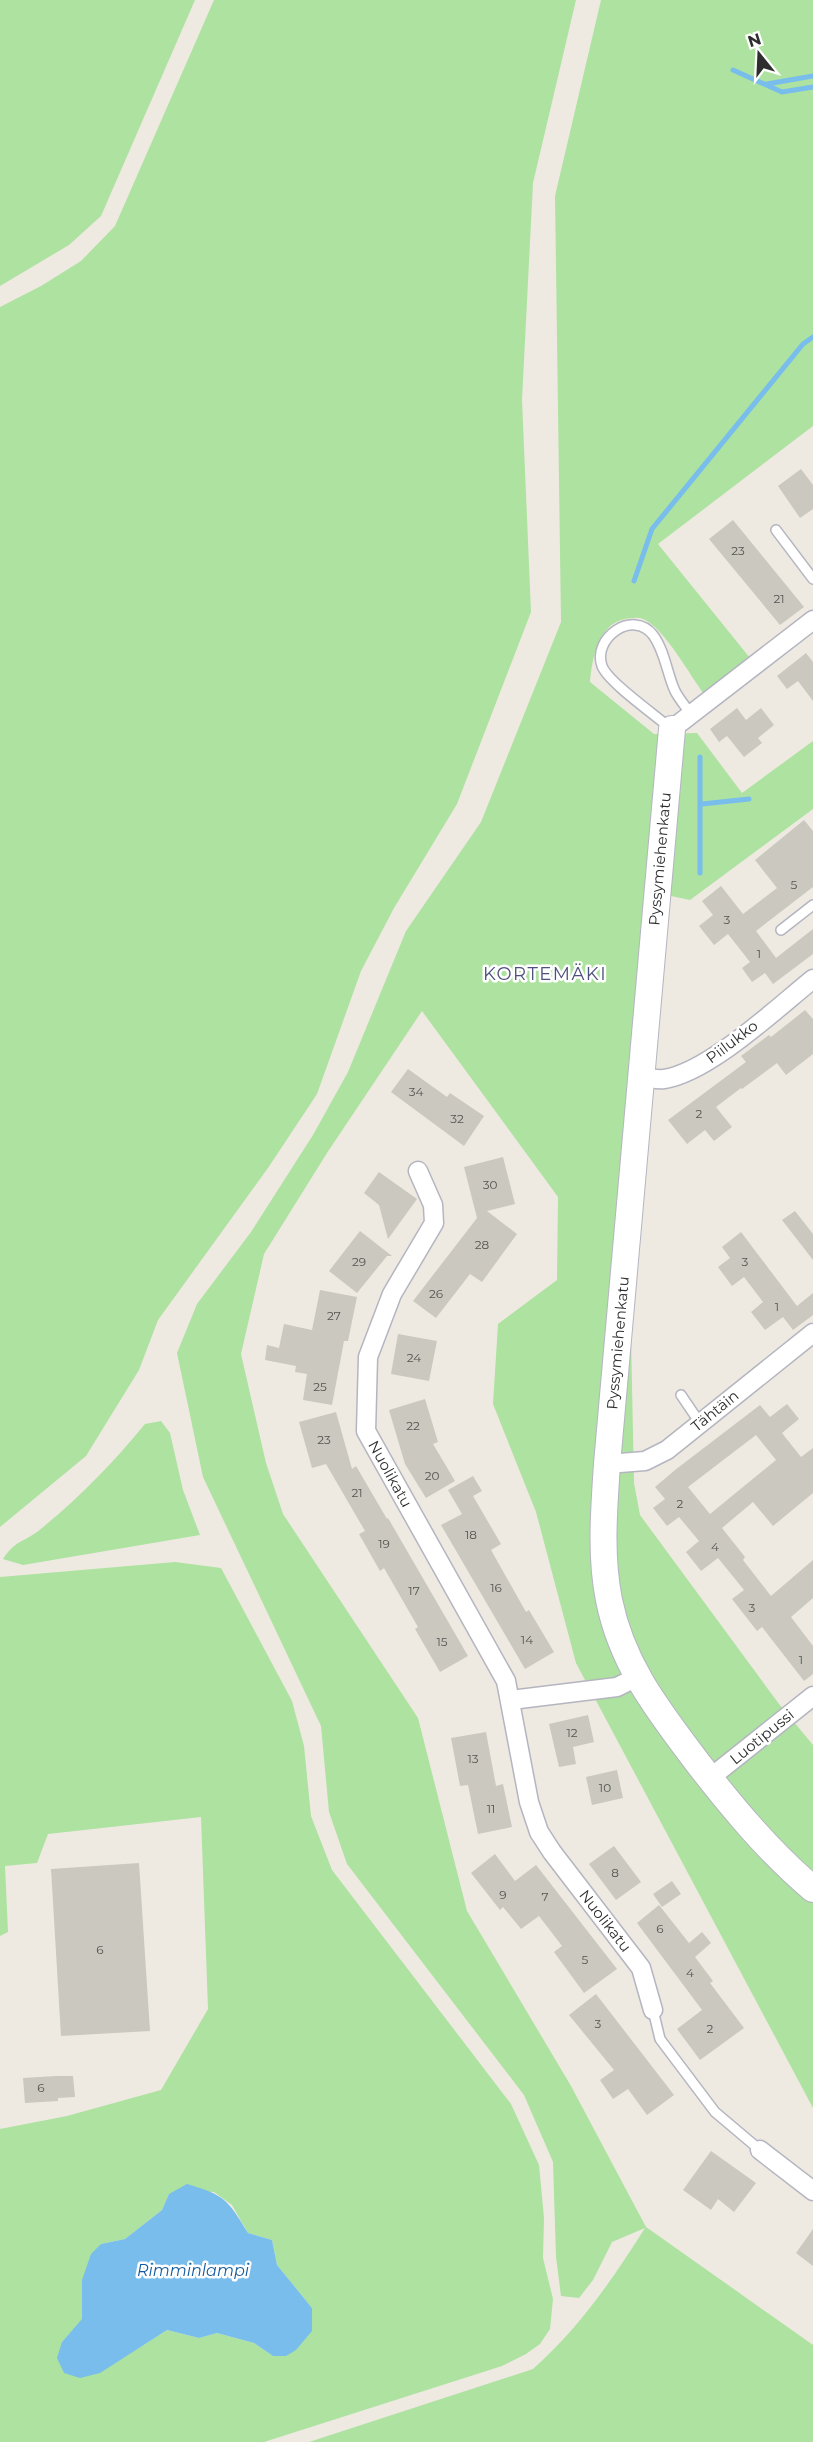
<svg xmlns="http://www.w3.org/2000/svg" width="813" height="2442" font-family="Montserrat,sans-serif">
<rect width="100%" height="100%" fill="#eeeae1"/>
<g fill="#ade2a0" fill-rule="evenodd">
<path d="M0,0H195L101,216L69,245L0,286Z"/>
<path d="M214,0H576L533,183L522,400L531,612L457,804L394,908L361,971L317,1094L268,1168L158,1320L139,1370L86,1456L0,1527V307L41,286L81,261L115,226Z"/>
<path d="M601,0H813V426L658,544L750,658L704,694C690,675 666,632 647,621C640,616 633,618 625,619C598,624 592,659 590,682L654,734L697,733L742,793L813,741V809L690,900L647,891L627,1142L634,1483L640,1515L779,1704L813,1745V2108L576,1663L536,1512L493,1404L498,1324L557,1280L558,1197L422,1011L327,1153L264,1254L241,1354L266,1463L283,1514L418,1718L467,1911L571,2086L646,2227L813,2345V2442H309L533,2369C580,2327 612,2280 645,2228L612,2242L593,2280L579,2298L561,2296L556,2257L553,2162L524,2095L347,1864L329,1812L321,1726L203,1477L177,1353L197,1304L251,1232L313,1135L348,1072L406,931L481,822L561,622L555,196Z"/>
<path d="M161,1421L170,1433L183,1490L200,1535L23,1565L3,1559C16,1539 26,1542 42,1528C81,1496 113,1463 145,1424Z"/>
<path d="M175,1562L221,1568L292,1701L304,1746L311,1816L332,1870L511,2104L539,2165L544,2218L543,2258L553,2299L550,2329L540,2344L526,2354L502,2366L264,2442H0V2129L67,2116L161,2090L208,2009L201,1817L48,1834L37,1863L5,1866L8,1932L0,1936V1577ZM214,2192L232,2205L248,2233L272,2240L277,2265L312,2308L273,2356L254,2343L217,2333L199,2338L167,2330L134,2351L62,2342L83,2319L101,2244L125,2239L162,2210L169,2194Z"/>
</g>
<path fill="#78bdec" d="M187,2184C225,2195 228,2200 248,2233L272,2240L277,2265L312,2308V2331L296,2350L286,2356H273L254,2343L217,2333L199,2338L167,2330L100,2373L80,2378L64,2373L57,2358L62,2342L82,2319V2280L91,2254L101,2244L125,2239L162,2210L169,2194Z"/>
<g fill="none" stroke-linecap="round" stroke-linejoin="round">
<g stroke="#78bdec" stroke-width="5">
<path d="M733,70L782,92L813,87"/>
<path d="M767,84L813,76"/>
<path d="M634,581L652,529L803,344L813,337"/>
<path d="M700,757V873"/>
<path d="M702,804L749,799"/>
</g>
</g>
<g fill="#cac8bf" fill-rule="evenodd">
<path d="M801,469L813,485V509L800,518L778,486Z"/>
<path d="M733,520L804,607L780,625L709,539Z"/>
<path d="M806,653L813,662V701L798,681L787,689L777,676Z"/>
<path d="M737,708L746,720L761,708L774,725L758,738L762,743L744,757L727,736L719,742L710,729Z"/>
<path d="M804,820L813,831V887L756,931L776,958L813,929V954L773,984L765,973L752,982L742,968L750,962L728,934L714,945L699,926L713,915L702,901L721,886L743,914L777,888L755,860Z"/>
<path d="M805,1010L813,1019V1054L786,1075L777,1063L742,1089L741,1088L716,1107L732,1127L714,1141L705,1130L687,1144L668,1120L746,1062L741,1056L769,1035L771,1037Z"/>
<path d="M408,1069L447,1097L450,1093L484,1116L464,1146L391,1092Z"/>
<path d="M503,1157L515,1204L487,1211L517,1234L482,1282L470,1274L436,1318L413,1301L477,1218L464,1167Z"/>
<path d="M379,1172L417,1199L388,1239L379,1205L364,1193Z"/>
<path d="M795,1211L813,1234V1260L782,1220Z"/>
<path d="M360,1231L392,1256H387L357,1293L329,1271Z"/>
<path d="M741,1232L797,1306L813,1293V1315L793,1330L783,1317L765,1330L751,1312L763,1302L744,1277L732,1286L718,1267L730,1258L722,1247Z"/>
<path d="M320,1290L357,1297L348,1341H344L332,1405L303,1400L307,1374L295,1372L296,1366L265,1360L267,1345L279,1348L284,1324L312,1330Z"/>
<path d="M398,1334L437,1341L429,1381L391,1374Z"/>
<path d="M425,1399L438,1442L433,1444L455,1481L426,1498L405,1464L389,1410Z"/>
<path d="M787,1404L799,1419L782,1433L801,1457L813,1448V1493L773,1526L753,1502L722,1528L745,1557L743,1560L771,1596L813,1560V1598L791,1617L813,1646V1674L804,1681L762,1627L757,1631L732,1599L744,1590L718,1558L701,1571L686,1552L699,1541L679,1517L667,1526L653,1508L665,1499L655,1487L675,1470L760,1405L770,1417ZM756,1435L776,1460L710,1514L688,1487Z"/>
<path d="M336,1412L352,1469L356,1466L387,1519L388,1518L468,1656L440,1672L415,1629L418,1627L384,1568L380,1571L359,1534L365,1531L326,1464L312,1468L299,1422Z"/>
<path d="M473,1476L482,1491L473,1496L501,1544L491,1550L526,1612L529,1610L554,1652L525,1669L441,1525L462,1514L448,1490Z"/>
<path d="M588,1715L594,1742L573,1747L576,1764L559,1767L549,1724Z"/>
<path d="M486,1732L496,1786L503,1784L512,1827L478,1834L468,1785L460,1786L451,1738Z"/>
<path d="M617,1770L623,1798L592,1805L586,1777Z"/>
<path d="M614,1846L641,1882L616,1900L589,1864Z"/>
<path d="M495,1854L515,1881L536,1865L617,1969L584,1993L554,1952L562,1946L539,1916L521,1929L503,1907L500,1910L471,1873Z"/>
<path d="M139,1863L150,2031L61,2036L51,1869Z"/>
<path d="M672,1881L681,1894L662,1907L653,1894Z"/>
<path d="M659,1905L689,1943L702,1932L711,1943L695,1957L713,1981L710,1983L744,2028L700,2060L677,2029L702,2010L637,1923Z"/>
<path d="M596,1994L674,2095L647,2115L628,2089L613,2099L600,2080L614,2070L569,2015Z"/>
<path d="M56,2076H73L75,2097L58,2098V2101L25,2103L23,2078Z"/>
<path d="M711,2151L756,2183L734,2212L718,2199L711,2210L683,2190Z"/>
<path d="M813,2229V2266L796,2253Z"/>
</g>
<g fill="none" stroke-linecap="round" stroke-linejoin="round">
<g stroke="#b4b5c0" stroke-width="12">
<g id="lane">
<path d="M776,530L813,579"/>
<path d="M670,728C654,714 608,682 602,666C592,638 633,609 653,635C665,651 667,674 675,691C679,699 686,707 691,714"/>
<path d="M781,930L813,905"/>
<path d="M681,1395L700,1423"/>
<path d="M653,2010L660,2039L715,2112L760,2150"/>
</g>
</g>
<g stroke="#b4b5c0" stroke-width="21">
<g id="street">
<path d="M672,729L813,620"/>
<path d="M640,1077C648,1077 656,1080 664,1079C708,1073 777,1008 813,979"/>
<path d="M418,1171L433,1205L434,1223L392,1294L368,1357L366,1431L506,1681L529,1802L539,1832L552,1852L641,1968L653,2010"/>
<path d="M607,1464L645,1461L667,1450L813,1333"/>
<path d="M511,1700L617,1687L637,1677"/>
<path d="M710,1778L813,1696"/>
<path d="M760,2150L813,2191"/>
</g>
</g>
<g stroke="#b4b5c0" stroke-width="28">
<path id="secondary" d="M672,729L607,1464C604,1510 600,1555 609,1600C622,1665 658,1710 697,1762C732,1807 769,1852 813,1889"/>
</g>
<use href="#lane" stroke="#fff" stroke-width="9"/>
<use href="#street" stroke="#fff" stroke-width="18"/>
<use href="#secondary" stroke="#fff" stroke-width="26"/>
</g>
<g text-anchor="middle" stroke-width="5" stroke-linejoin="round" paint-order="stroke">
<g font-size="12" fill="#555452">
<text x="738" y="555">23</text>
<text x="779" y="603">21</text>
<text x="794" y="889">5</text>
<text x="727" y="924">3</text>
<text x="759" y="958">1</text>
<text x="416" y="1096">34</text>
<text x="699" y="1118">2</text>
<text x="457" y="1123">32</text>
<text x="490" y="1189">30</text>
<text x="482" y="1249">28</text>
<text x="359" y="1266">29</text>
<text x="745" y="1266">3</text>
<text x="436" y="1298">26</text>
<text x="777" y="1311">1</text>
<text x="334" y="1320">27</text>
<text x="414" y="1362">24</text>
<text x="320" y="1391">25</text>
<text x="413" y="1430">22</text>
<text x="324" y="1444">23</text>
<text x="432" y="1480">20</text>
<text x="357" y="1497">21</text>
<text x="680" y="1508">2</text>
<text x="471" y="1539">18</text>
<text x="384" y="1548">19</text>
<text x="715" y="1551">4</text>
<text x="496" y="1592">16</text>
<text x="414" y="1595">17</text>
<text x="752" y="1612">3</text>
<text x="527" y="1644">14</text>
<text x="442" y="1646">15</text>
<text x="801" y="1664">1</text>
<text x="572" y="1737">12</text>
<text x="473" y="1763">13</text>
<text x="605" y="1792">10</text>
<text x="491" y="1813">11</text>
<text x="615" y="1877">8</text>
<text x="503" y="1899">9</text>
<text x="545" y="1901">7</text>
<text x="660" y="1933">6</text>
<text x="100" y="1954">6</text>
<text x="585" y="1964">5</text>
<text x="690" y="1977">4</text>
<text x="598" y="2028">3</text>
<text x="710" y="2033">2</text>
<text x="41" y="2092">6</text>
</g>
<g font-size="15" fill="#2e2e2e" stroke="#fff">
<text transform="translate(660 859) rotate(-85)" y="5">Pyssymiehenkatu</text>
<text transform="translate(732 1042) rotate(-37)" y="5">Piilukko</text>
<text transform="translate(618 1343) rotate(-85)" y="5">Pyssymiehenkatu</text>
<text transform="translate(715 1411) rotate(-39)" y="5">Tähtäin</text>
<text transform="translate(390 1474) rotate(61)" y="5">Nuolikatu</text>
<text transform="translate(762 1737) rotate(-39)" y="5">Luotipussi</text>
<text transform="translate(605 1921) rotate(52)" y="5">Nuolikatu</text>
</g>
<g font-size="16" font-style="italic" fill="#125a9d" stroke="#fff">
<text x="193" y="2276">Rimminlampi</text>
</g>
<g font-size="18" letter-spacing="1.5" fill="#4e507e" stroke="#fff">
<text x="545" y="980">KORTEMÄKI</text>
</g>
</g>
<g transform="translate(759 54) rotate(342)" stroke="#ffffff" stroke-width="4.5" paint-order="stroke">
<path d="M0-4.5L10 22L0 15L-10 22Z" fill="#2e2e2e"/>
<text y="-9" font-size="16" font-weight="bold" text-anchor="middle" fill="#2e2e2e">N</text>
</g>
</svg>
